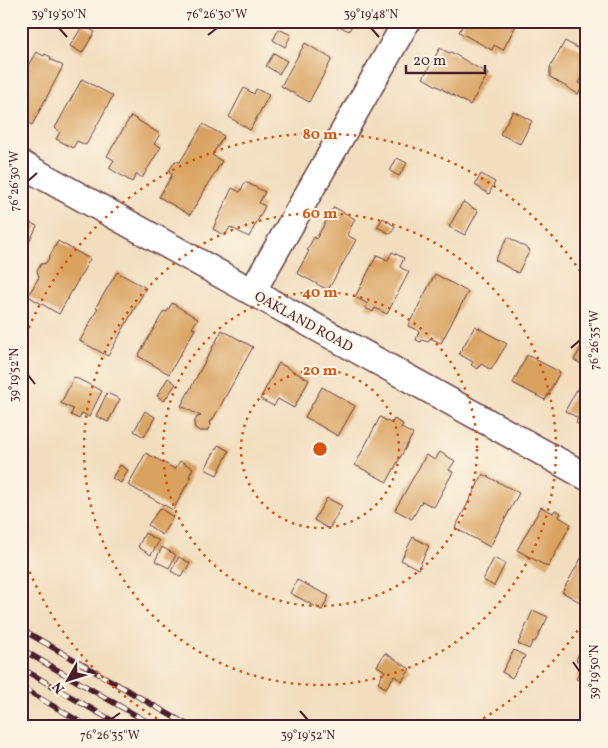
<svg xmlns="http://www.w3.org/2000/svg" width="608" height="748" font-family="Vollkorn,serif">
<rect width="100%" height="100%" fill="#fcf5e5"/>
<filter id="ink" filterUnits="userSpaceOnUse"><feTurbulence type="fractalNoise" baseFrequency=".02" numOctaves="2"/><feDisplacementMap in="SourceGraphic" scale="10" xChannelSelector="R" yChannelSelector="G"/><feConvolveMatrix kernelMatrix="1 2 1 2 8 2 1 2 1" color-interpolation-filters="sRGB"/></filter>
<filter id="wash" filterUnits="userSpaceOnUse"><feTurbulence type="fractalNoise" baseFrequency=".0096" numOctaves="4" result="noise"/><feDisplacementMap in="SourceGraphic" scale="20" xChannelSelector="R" yChannelSelector="G"/><feGaussianBlur stdDeviation="1.12" result="paint"/><feColorMatrix in="noise" values="0 0 0 0 0 0 0 0 0 0 0 0 0 0 0 0 0 1.4 0 .05"/><feComposite in="paint" operator="in"/></filter>
<g filter="url(#wash)">
<rect width="100%" height="100%" fill="#f2debf"/>
<g id="blocks">
<g fill="#d9a25e">
<path d="M326,21H354L349,31L339,26L338,28Z"/>
<path d="M465,21H510L516,25L503,50L494,45L492,50L459,32Z"/>
<path d="M83,25L95,32L82,53L70,46Z"/>
<path d="M279,29L291,35L285,47L273,40Z"/>
<path d="M565,41L587,53V69L579,83L583,86L578,94L550,77V67Z"/>
<path d="M305,43L332,59L309,102L281,86Z"/>
<path d="M440,48L449,53L451,52L488,74L470,105L423,78Z"/>
<path d="M36,52L44,56L45,54L51,57L50,59L63,66L32,125L21,119V77Z"/>
<path d="M274,53L287,61L279,74L266,66Z"/>
<path d="M82,79L113,96L86,145L77,141L73,148L56,139L60,132L55,128Z"/>
<path d="M244,88L254,94L256,89L269,95L250,130L229,117Z"/>
<path d="M513,111L532,121L520,144L500,134Z"/>
<path d="M131,116L160,134L154,144L161,147L142,178L137,174L132,182L109,168L114,160L107,156Z"/>
<path d="M203,124L224,136L212,155L222,161L190,215L159,197L172,175L169,171L175,161L180,162Z"/>
<path d="M397,158L407,163L399,176L390,171Z"/>
<path d="M481,174L495,182L489,194L475,185Z"/>
<path d="M245,182L265,192L259,203L265,206L249,237L230,227L225,236L213,229L232,188L240,192Z"/>
<path d="M463,202L478,211L465,235L449,227Z"/>
<path d="M334,207L355,219L347,235L356,240L328,290L297,273L309,251L307,250L314,237L316,239Z"/>
<path d="M21,218L37,226L21,259Z"/>
<path d="M383,218L395,226L391,234L377,227Z"/>
<path d="M508,237L530,250L518,273L495,260Z"/>
<path d="M58,241L90,259L59,314L28,296L39,277L37,271L41,264L46,263Z"/>
<path d="M392,252L404,258L400,267L409,272L387,314L375,308L373,312L365,308L368,304L355,297L377,255L388,260Z"/>
<path d="M117,272L146,288L108,356L80,341L98,308L96,307Z"/>
<path d="M435,274L468,292L441,343L430,338L428,342L422,340L421,342L416,340L419,331L408,326Z"/>
<path d="M172,303L198,319L192,328L195,329L169,374L138,356L164,311L167,312Z"/>
<path d="M475,326L507,344L491,370L481,364L478,369L471,365L473,362L459,354Z"/>
<path d="M222,330L253,347L212,421H210L209,422L211,424L207,431H200L195,428L194,423L197,417L201,416L181,406Z"/>
<path d="M587,338V367L574,360Z"/>
<path d="M527,355L560,372L545,400L513,383Z"/>
<path d="M279,363L309,380L294,408L278,399L274,406L260,399Z"/>
<path d="M74,377L102,391L89,417L82,413L79,419L71,415L73,409L61,403Z"/>
<path d="M168,378L176,384L164,401L157,396Z"/>
<path d="M580,384L587,387V423L584,427L576,423L578,418L565,411Z"/>
<path d="M322,387L355,406L338,436L305,417Z"/>
<path d="M107,393L120,399L108,422L96,416Z"/>
<path d="M145,411L155,417L144,437L134,431Z"/>
<path d="M380,417L392,424L394,419L403,424L401,428L413,434L387,482L355,465Z"/>
<path d="M218,445L229,451L217,475L205,469Z"/>
<path d="M440,452L455,461L449,470L453,472L434,507L422,501L412,519L395,510L426,455L435,460Z"/>
<path d="M146,453L175,469L180,461L193,468L189,476L191,477L173,510L128,485Z"/>
<path d="M120,465L128,470L121,483L112,478Z"/>
<path d="M483,474L519,493L490,547L455,528Z"/>
<path d="M327,498L342,506L329,529L314,520Z"/>
<path d="M541,507L553,513L555,510L561,513L559,517L571,524L548,567L517,550Z"/>
<path d="M160,508L173,517L162,535L148,525Z"/>
<path d="M145,533L159,541L151,555L138,547Z"/>
<path d="M413,537L429,546L418,569L401,560Z"/>
<path d="M162,547L176,555L169,568L155,561Z"/>
<path d="M587,548V606L562,592Z"/>
<path d="M179,557L190,563L181,577L171,571Z"/>
<path d="M494,558L505,564L494,586L483,580Z"/>
<path d="M297,580L329,596L322,610L290,593Z"/>
<path d="M533,610L548,617L535,642L533,641L529,649L518,644Z"/>
<path d="M587,641V685L576,679L584,665L576,660Z"/>
<path d="M514,650L525,656L512,678L502,672Z"/>
<path d="M385,653L410,669L402,681L394,676L386,688L378,683L385,671L377,666Z"/>
</g>
</g>
</g>
<g filter="url(#ink)">
<use href="#blocks" fill-opacity="0" stroke="#633c41" stroke-width="1"/>
<g fill="none" stroke-linecap="round" stroke-linejoin="round">
<g stroke="#633c41" stroke-width="29">
<g id="minor">
<path d="M21,164L587,477"/>
<path d="M252,292L407,21"/>
</g>
</g>
<use href="#minor" stroke="#fff" stroke-width="26"/>
<g stroke="#4a1f2b" stroke-width="5.5">
<g id="rail">
<path d="M21,629L191,727"/>
<path d="M21,649L156,727"/>
<path d="M21,668L123,727"/>
<path d="M21,687L89,727"/>
</g>
</g>
<use href="#rail" stroke="#fcf5e5" stroke-width="4" stroke-dasharray="11" stroke-linecap="butt"/>
</g>
</g>
<path fill="none" stroke="#4a1f2b" stroke-width="2" d="M59,28L67,37M371,28L379,37M208,35L217,28M28,181L37,173M571,348L580,340M28,375L35,384M573,662L580,672M300,711L308,720M110,720L120,713"/>
<g fill="none" stroke="#d8530f" stroke-width="2.5" stroke-dasharray="2.5 5">
<circle cx="320" cy="449" r="79"/>
<circle cx="320" cy="449" r="157"/>
<circle cx="320" cy="449" r="236"/>
<path d="M586 618A315 315 0 0 1 470 726M170 726A315 315 0 0 1 21 549M21 349A315 315 0 0 1 586 280"/>
</g>
<g text-anchor="middle" stroke-width="4" stroke-linejoin="round" paint-order="stroke">
<g font-size="14" fill="#4a1f2b" stroke="#fcf5e5">
<text transform="translate(304 321) rotate(29)" y="5">OAKLAND ROAD</text>
</g>
</g>
<circle cx="320" cy="449" r="8" fill="#d8530f" stroke="#fcf5e5" stroke-width="2.5"/>
<g font-size="15" text-anchor="middle" font-weight="bold" fill="#d8530f" stroke="#fcf5e5" stroke-width="4" stroke-linejoin="round" paint-order="stroke">
<text x="320" y="139">80 m</text>
<text x="320" y="218">60 m</text>
<text x="320" y="297">40 m</text>
<text x="320" y="375">20 m</text>
</g>
<rect width="608" height="748" fill="none" stroke="#fcf5e5" stroke-width="55"/>
<g transform="translate(68 680) rotate(231)" stroke="#fcf5e5" stroke-width="4" paint-order="stroke">
<path d="M0-4L9 19L0 12L-9 19Z" fill="#4a1f2b"/>
<text y="-8" font-size="14" font-weight="bold" text-anchor="middle" fill="#4a1f2b">N</text>
</g>
<path d="M406 65v8h79v-8" fill="none" stroke="#4a1f2b" stroke-width="2.5"/>
<text x="413" y="65" font-size="15" fill="#4a1f2b" stroke="#fcf5e5" stroke-width="4" paint-order="stroke">20 m</text>
<rect x="28" y="28" width="552" height="692" fill="none" stroke="#4a1f2b" stroke-width="2"/>
<g font-size="12" text-anchor="middle" fill="#4a1f2b">
<text x="59" y="18">39°19'50"N</text>
<text x="217" y="18">76°26'30"W</text>
<text x="371" y="18">39°19'48"N</text>
<text transform="translate(14 181) rotate(-90)" y="4">76°26'30"W</text>
<text transform="translate(594 340) rotate(-90)" y="4">76°26'35"W</text>
<text transform="translate(14 375) rotate(-90)" y="4">39°19'52"N</text>
<text transform="translate(594 672) rotate(-90)" y="4">39°19'50"N</text>
<text x="110" y="739">76°26'35"W</text>
<text x="308" y="739">39°19'52"N</text>
</g>
</svg>
